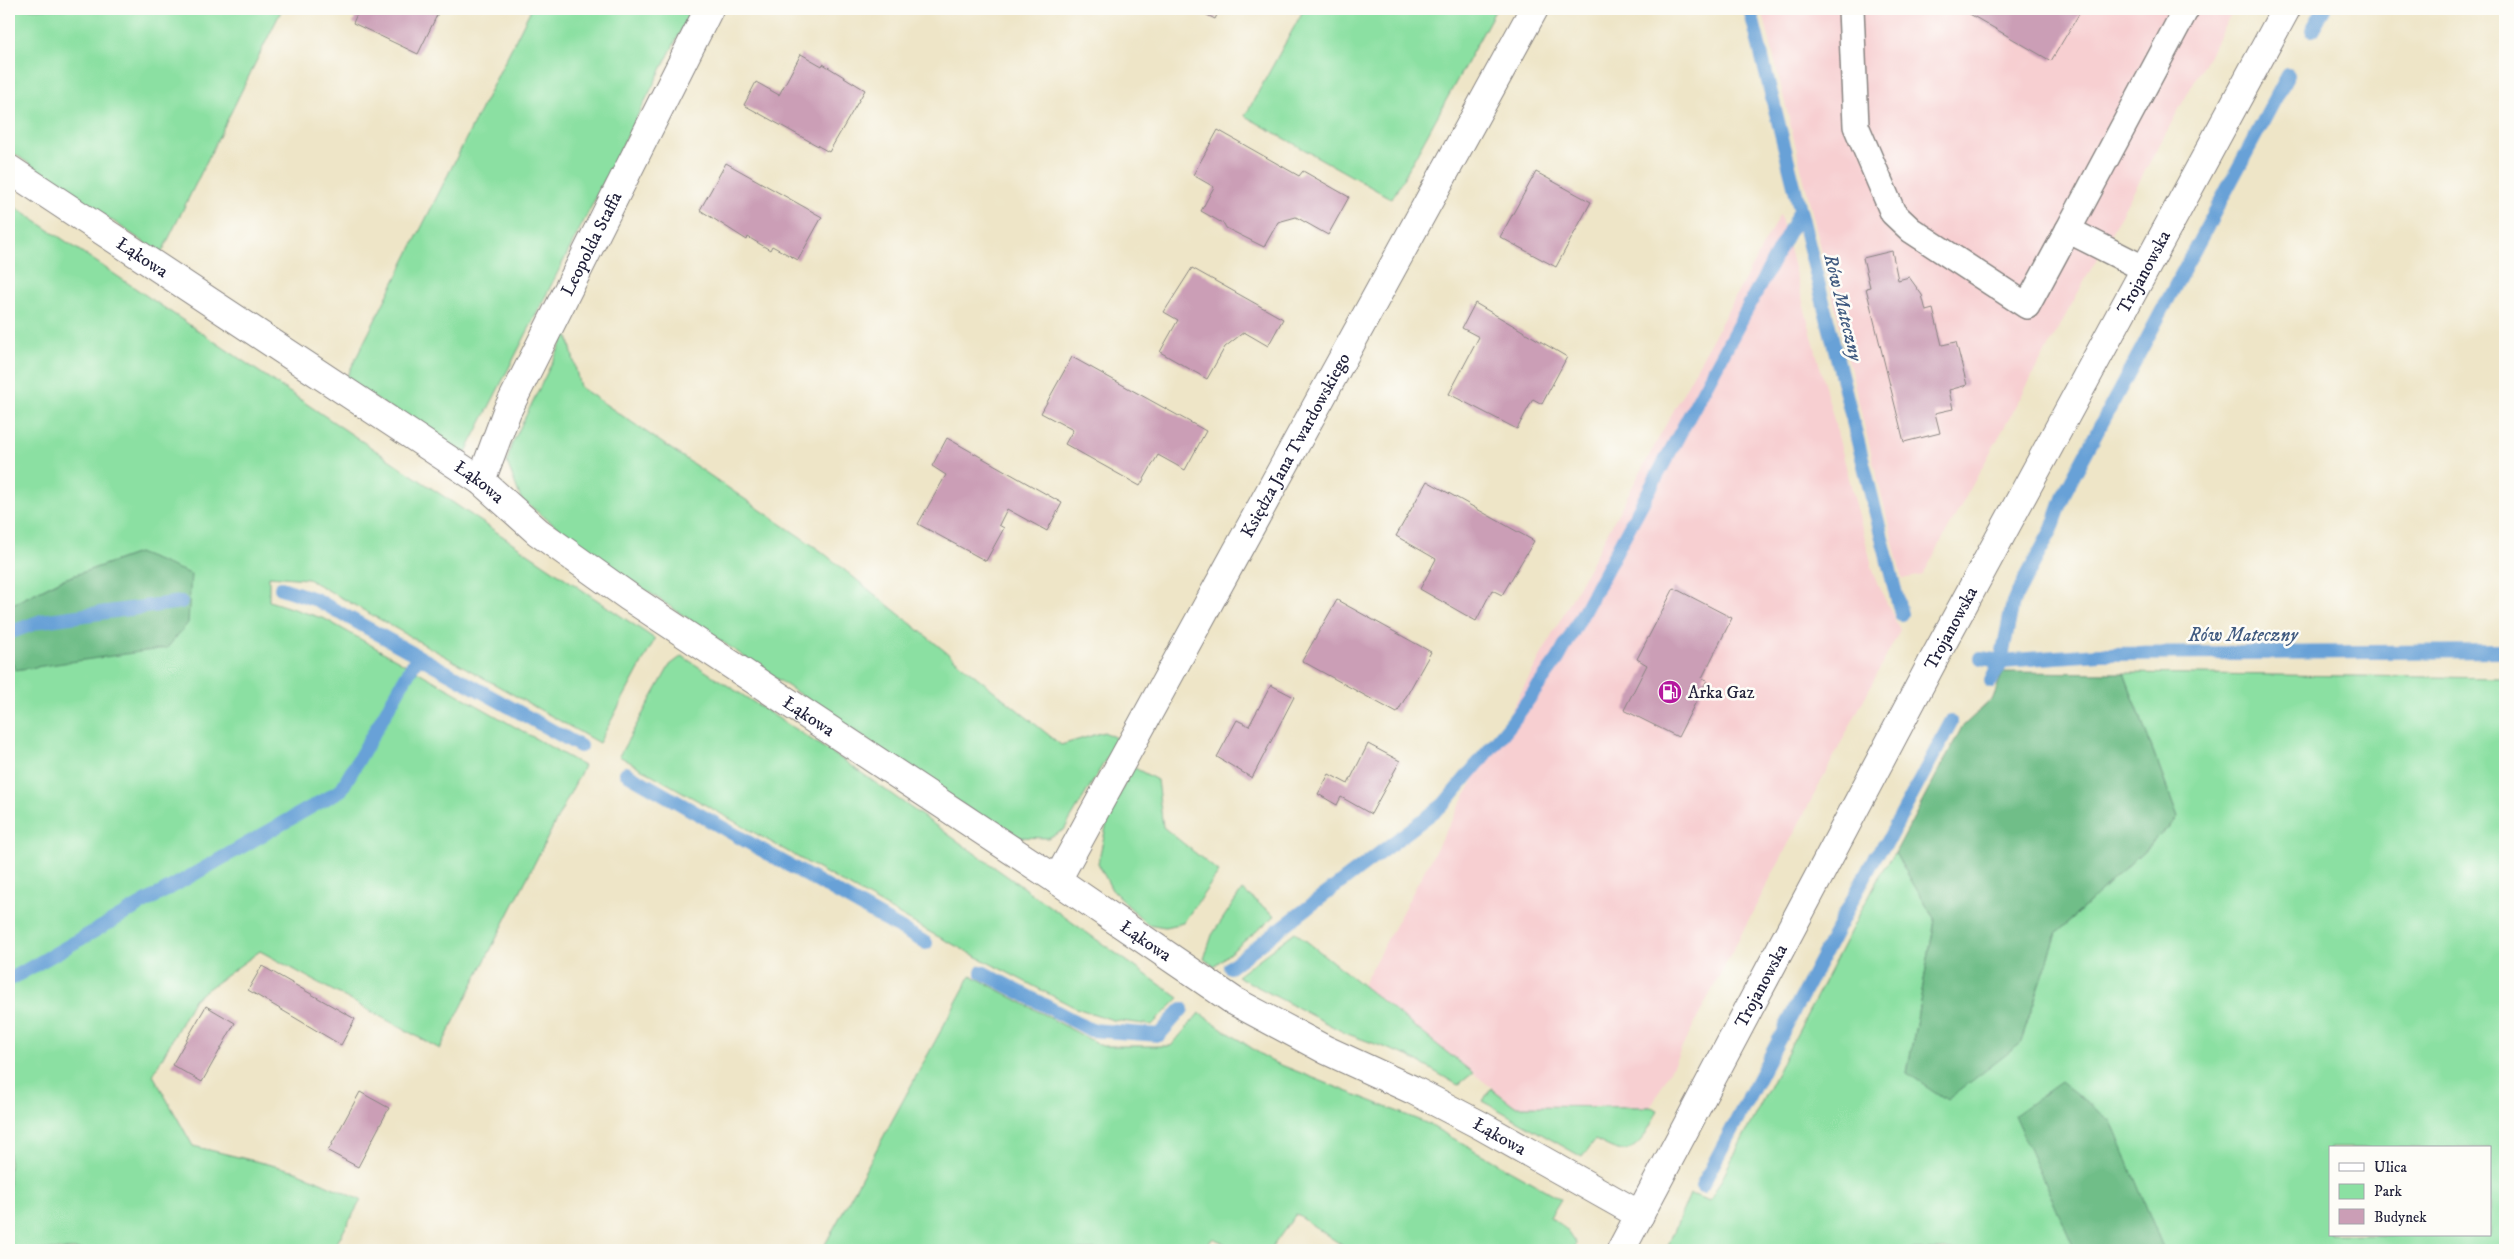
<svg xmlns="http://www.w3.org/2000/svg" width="2514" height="1259" font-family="'IM FELL DW Pica',serif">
<rect width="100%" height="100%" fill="#fdfcf7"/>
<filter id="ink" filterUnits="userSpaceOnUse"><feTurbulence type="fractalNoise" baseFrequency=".02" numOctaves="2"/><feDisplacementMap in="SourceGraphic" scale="10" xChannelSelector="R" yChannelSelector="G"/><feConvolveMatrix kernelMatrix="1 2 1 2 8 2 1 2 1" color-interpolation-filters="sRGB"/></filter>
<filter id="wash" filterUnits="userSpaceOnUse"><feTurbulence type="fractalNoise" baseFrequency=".0096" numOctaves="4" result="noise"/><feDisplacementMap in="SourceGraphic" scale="20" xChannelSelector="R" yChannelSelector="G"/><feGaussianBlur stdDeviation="1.12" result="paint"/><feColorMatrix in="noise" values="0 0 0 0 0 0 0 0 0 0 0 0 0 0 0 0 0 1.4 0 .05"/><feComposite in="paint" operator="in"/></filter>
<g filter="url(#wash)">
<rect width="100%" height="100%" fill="#eee5c7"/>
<g fill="#f7cfd1">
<path d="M1762,9H2234L1923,575L1902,579Z"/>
<path d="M1780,214L1876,581L1900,630L1651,1107L1515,1106L1362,986Z"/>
</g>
<g fill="#8be0a2" stroke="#56816e" fill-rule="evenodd">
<path d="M9,9H282L161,254L9,150Z"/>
<path d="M531,9H692L465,454L345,380Z"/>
<path d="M1304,9H1496L1392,199L1245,116Z"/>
<path d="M15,207L655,639L599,743L308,579L269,576V601L325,619L584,766L440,1049L260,951L194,999L153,1075L193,1146L296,1171L361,1200L333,1250H9V655L15,670L138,553L61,580L9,606V219Z"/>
<path d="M567,332L580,387L821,551L1061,745L1104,732L1118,739L1064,830L1048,838L1018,837L1002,831L585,549L521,499L507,462L511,446Z"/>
<path d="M682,656L846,762L1179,998L1152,1025L1113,1020L1076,1008L935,935L619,756L670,665Z"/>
<path d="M2124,673L2505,678V1250H1666L1690,1194L1710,1201L1883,869L1895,853L1935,920L1907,1073L2020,1044L2057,933L2178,818ZM2330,1148H2490V1235H2330Z"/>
<path d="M1133,767L1157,780L1163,827L1219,872L1183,923L1165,927L1147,924L1112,890L1098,863L1108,818Z"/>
<path d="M1242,890L1275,916L1214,966L1204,959L1212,935Z"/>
<path d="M1295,932L1473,1073L1458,1085L1408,1056L1345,1033L1237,976Z"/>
<path d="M971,975L1102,1046H1171L1199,1013L1271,1061L1426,1123L1561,1199L1550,1217L1567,1230L1576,1243L1575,1250H1349L1296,1214L1270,1250H1238L1213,1238L1204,1250H822Z"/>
<path d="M1491,1088L1515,1106L1651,1107L1658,1110C1650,1125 1640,1154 1618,1150C1610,1148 1602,1143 1595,1140L1582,1157L1483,1101Z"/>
</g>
<g fill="#70be88" stroke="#497062">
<path d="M138,553L191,574L188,623L167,648L15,670L9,655V606L61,580Z"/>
<path d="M2003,672L2124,673L2178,818L2057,933L2020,1044L1947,1100L1907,1073L1935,920L1895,853L1962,727L1993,698Z"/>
<path d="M2061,1082L2111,1121L2164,1250H2075L2014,1115Z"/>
</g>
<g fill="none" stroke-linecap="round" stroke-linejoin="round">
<g stroke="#67a1d7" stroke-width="14">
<path d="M1750,9L1901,614"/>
<path d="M2312,30L2324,9"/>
<path d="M281,588L317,600L580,746"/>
<path d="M9,633L41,621L181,602"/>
<path d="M1981,658L2001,661L2099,654L2505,651"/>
<path d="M1991,681L2001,661L2013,602L2052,529L2065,492L2288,75"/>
<path d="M626,773L926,943"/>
<path d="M1230,967L1444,804L1510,725L1558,659L1800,211"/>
<path d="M982,972L1091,1030L1159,1035L1182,1009"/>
<path d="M9,980L341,790L418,656"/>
<path d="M1702,1186L1876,855L1887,842L1951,722"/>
</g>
</g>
<g id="blocks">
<g fill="#cb9eb6">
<path d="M359,9H440L418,54L353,23Z"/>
<path d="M1195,9H1220L1215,19Z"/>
<path d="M1961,9H2082L2051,61Z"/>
<path d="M801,54L822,66L823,64L865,90L829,152L744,105L756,82L779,95Z"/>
<path d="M1218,130L1299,176L1303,171L1349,197L1328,235L1296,217L1278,222L1264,247L1226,228L1224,224L1201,211L1214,187L1193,175Z"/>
<path d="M726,163L822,217L798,260L772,246L770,250L748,237L747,240L700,210Z"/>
<path d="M1536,172L1591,202L1556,267L1500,237Z"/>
<path d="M1892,251L1898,280L1909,277L1922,295L1926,311L1933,309L1942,345L1956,342L1967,385L1949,390L1953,409L1935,413L1940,433L1904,442L1866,288L1870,287L1863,258Z"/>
<path d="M1192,268L1283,319L1268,346L1244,332L1225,347L1207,379L1160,352L1178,320L1164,312Z"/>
<path d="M1475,303L1567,357L1542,404L1533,399L1517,429L1449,394L1479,337L1462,328Z"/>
<path d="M1072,357L1206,431L1185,470L1158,455L1140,486L1065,444L1073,430L1041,413Z"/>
<path d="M947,438L1062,503L1047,531L1007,509L999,525L1004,528L986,561L918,524L946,475L932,466Z"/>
<path d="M1427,481L1534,541L1502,595L1492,590L1476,621L1420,589L1436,559L1396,536Z"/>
<path d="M1674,588L1732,618L1702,678L1707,680L1678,737L1624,710L1647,665L1637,659Z"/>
<path d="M1337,600L1431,652L1397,713L1302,661Z"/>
<path d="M1271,685L1294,697L1252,778L1217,757L1237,720L1249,726Z"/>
<path d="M1368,744L1400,761L1371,814L1341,797L1337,805L1318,794L1329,774L1348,784Z"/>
<path d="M262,966L355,1019L341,1045L248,990Z"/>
<path d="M206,1006L235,1023L202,1082L172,1065Z"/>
<path d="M360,1092L389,1108L358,1167L328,1151Z"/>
</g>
</g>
</g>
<g filter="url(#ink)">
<use href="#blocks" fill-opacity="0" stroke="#888481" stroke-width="1"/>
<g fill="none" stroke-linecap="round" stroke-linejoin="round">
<g stroke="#888481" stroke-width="28">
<g id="service">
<path d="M1851,9L1856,126L1893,213L1911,230L2027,306L2068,230"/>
<path d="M2145,269L2068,230L2186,9"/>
</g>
</g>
<g stroke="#888481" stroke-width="30">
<g id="minor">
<path id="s1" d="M9,169L481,481L538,532L629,597L1057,880L1234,1001L1326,1050L1413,1090L1480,1125L1640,1215"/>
<path id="s2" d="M481,481L507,411L709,9"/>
<path id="s3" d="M1057,880L1534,9"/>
</g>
</g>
<g stroke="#888481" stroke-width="30">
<g id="tertiary">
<path id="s4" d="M1621,1250L1935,657L2286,9"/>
</g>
</g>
<use href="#service" stroke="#fff" stroke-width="25"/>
<use href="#minor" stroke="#fff" stroke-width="28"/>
<use href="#tertiary" stroke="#fff" stroke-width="28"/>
</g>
</g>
<defs>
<g id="fuel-disc" transform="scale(1.25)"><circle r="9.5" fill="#b5179e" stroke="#fdfcf7"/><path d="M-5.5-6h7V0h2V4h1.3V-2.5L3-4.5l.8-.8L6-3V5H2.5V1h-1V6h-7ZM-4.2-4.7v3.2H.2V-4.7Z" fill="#fff"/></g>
</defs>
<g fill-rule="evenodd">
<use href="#fuel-disc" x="1670" y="692"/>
</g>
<g text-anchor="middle" stroke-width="5" stroke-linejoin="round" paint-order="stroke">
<g font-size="18" fill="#22223b" stroke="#fdfcf7">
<text dy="6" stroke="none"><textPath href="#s2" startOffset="262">Leopolda Staffa</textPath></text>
<text dy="6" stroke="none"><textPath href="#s1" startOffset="160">Łąkowa</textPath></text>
<text dy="6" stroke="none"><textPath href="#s4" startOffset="1109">Trojanowska</textPath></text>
<text dy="6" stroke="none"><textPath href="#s3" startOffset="496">Księdza Jana Twardowskiego</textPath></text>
<text dy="6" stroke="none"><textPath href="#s1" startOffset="565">Łąkowa</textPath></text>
<text dy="6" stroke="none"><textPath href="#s4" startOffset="704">Trojanowska</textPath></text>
<text dy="6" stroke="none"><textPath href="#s1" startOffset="970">Łąkowa</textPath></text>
<text dy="6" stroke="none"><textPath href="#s1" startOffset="1375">Łąkowa</textPath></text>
<text dy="6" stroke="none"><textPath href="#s4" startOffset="299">Trojanowska</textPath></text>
<text dy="6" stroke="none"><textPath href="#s1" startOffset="1780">Łąkowa</textPath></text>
</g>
<g font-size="18" fill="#22223b" stroke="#fdfcf7" text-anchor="start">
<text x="1688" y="698">Arka Gaz</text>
</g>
<g font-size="19" font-style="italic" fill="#415b81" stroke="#fdfcf7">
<text transform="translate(1844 307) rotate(76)" y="7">Rów Mateczny</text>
<text x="2243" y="641">Rów Mateczny</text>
</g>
</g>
<rect width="2514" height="1259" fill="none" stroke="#fdfcf7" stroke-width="30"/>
<rect x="2329" y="1146" width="162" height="90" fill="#fdfcf7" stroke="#a5a5ac"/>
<rect x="2339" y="1163" width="25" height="8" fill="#ffffff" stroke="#a5a5ac"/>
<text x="2374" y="1172" font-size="15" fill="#22223b">Ulica</text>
<rect x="2339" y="1184" width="25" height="15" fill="#8be0a2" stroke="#a5a5ac"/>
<text x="2374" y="1196" font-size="15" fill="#22223b">Park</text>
<rect x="2339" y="1209" width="25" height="15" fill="#cb9eb6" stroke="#a5a5ac"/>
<text x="2374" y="1222" font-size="15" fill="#22223b">Budynek</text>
</svg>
